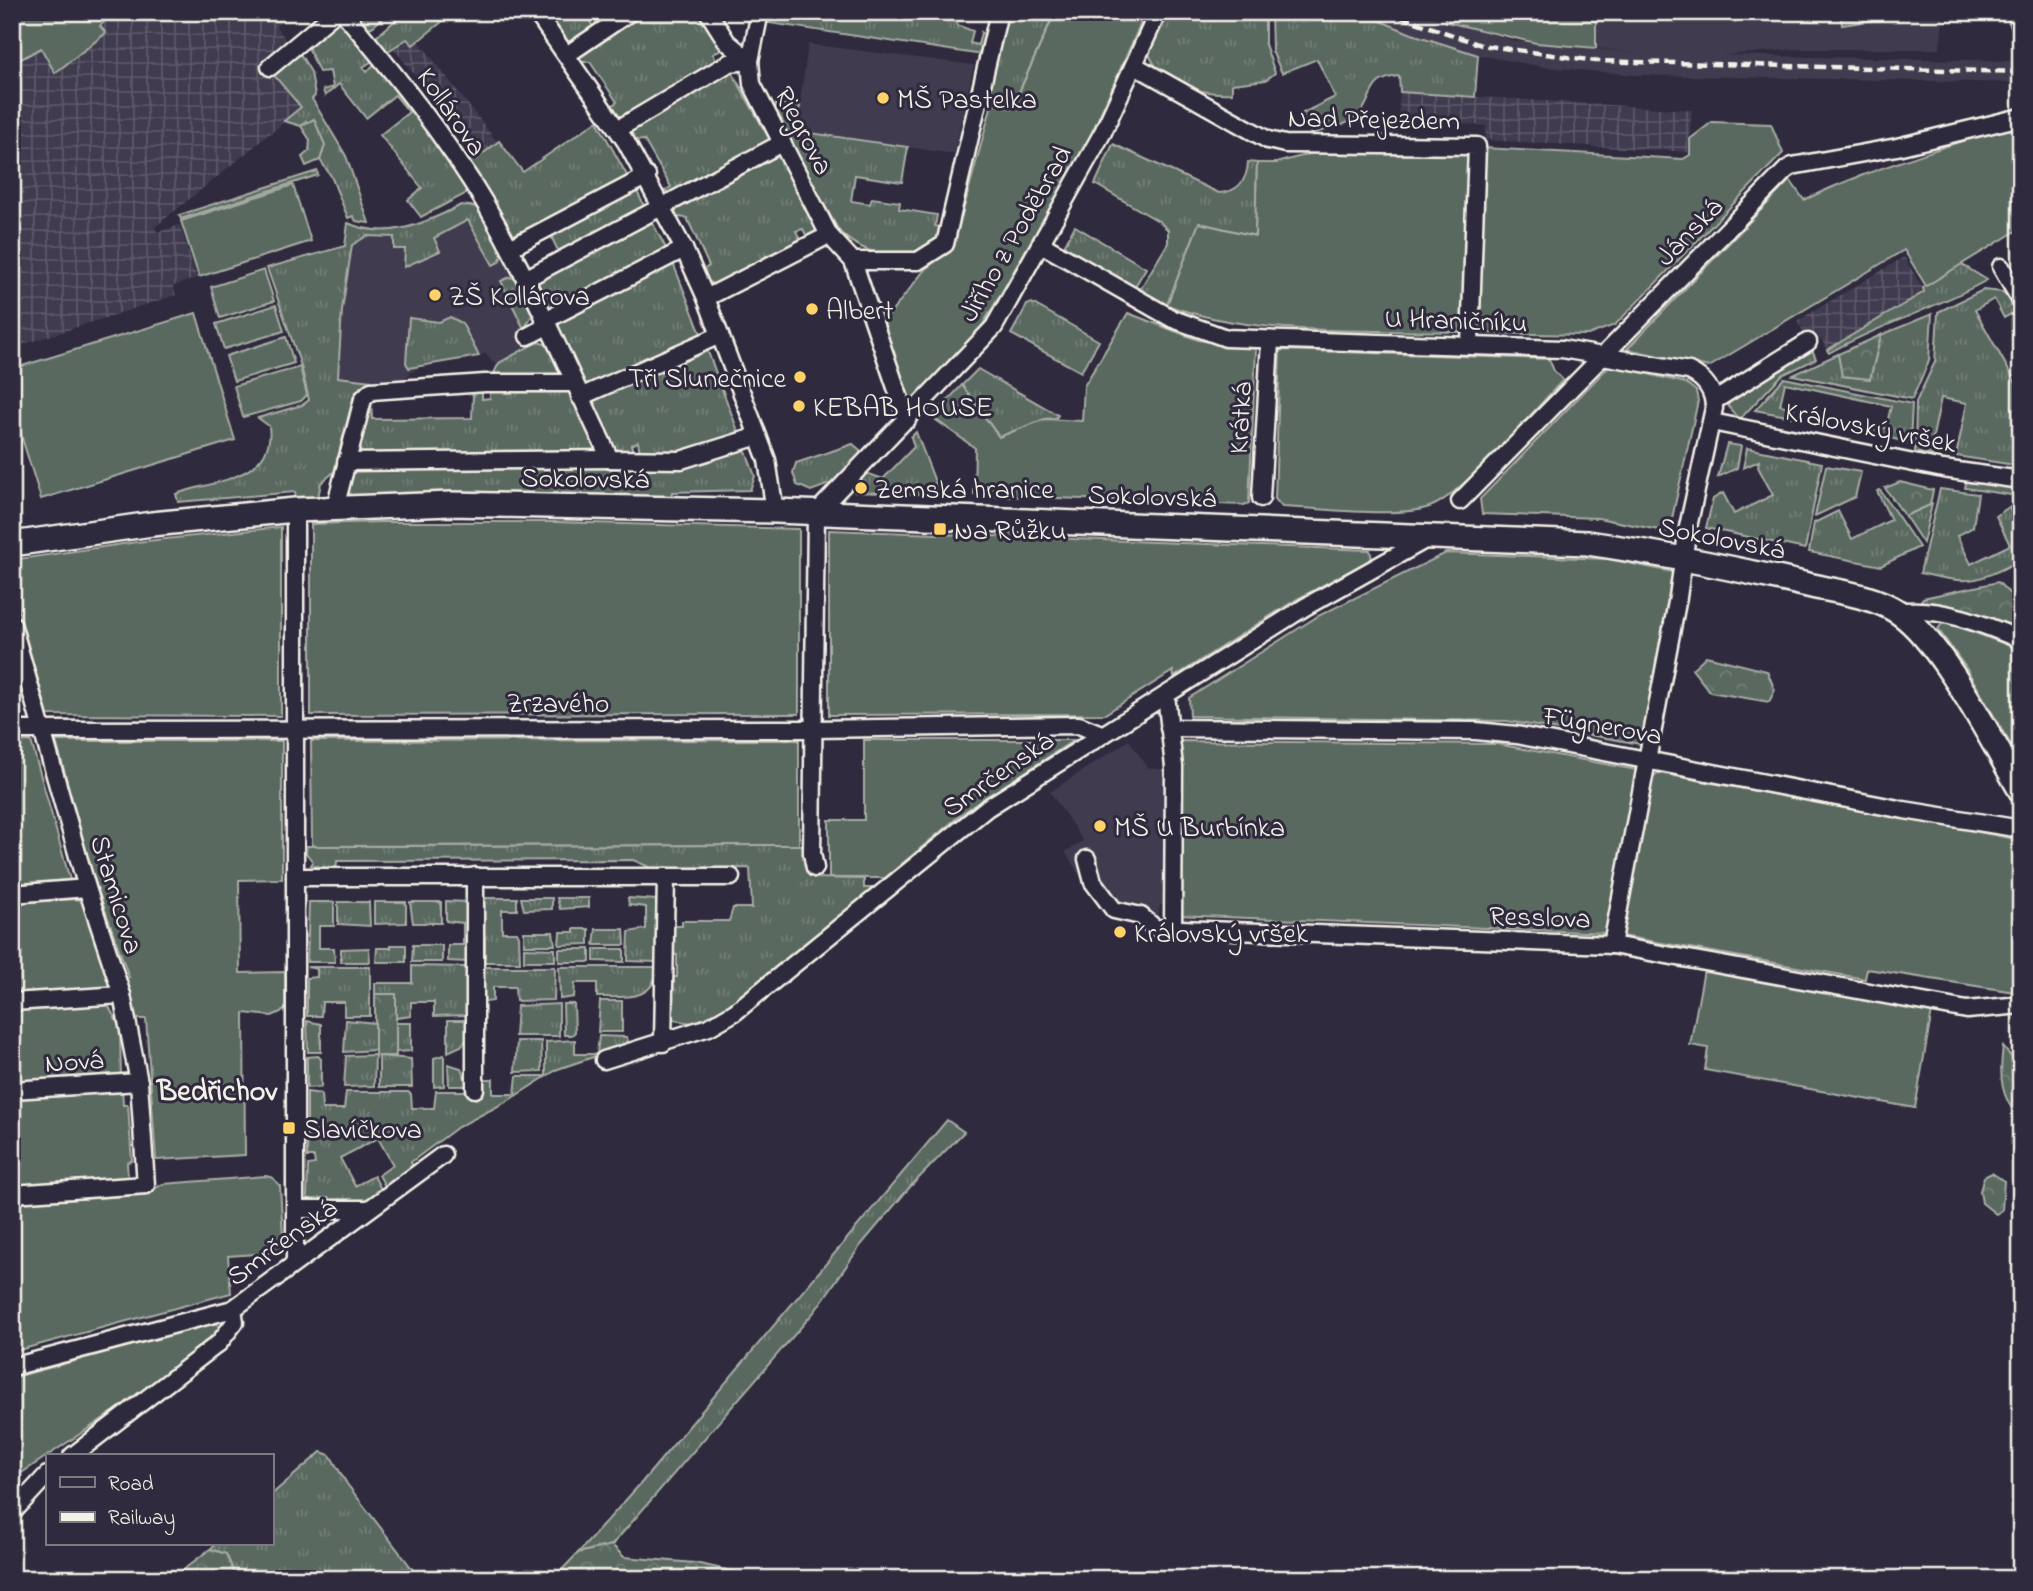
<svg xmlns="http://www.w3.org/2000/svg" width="2033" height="1591" font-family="'Indie Flower',sans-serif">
<defs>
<pattern id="industrial-grid" width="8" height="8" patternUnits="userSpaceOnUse" patternTransform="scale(1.75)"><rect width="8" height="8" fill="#403a50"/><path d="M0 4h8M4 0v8" fill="none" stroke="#5c5769"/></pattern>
<pattern id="grass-tufts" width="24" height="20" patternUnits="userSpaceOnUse" patternTransform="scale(1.75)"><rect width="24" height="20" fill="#5a6960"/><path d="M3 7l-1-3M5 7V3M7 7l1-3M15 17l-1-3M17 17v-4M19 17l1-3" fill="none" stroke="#727f77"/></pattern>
<pattern id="forest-crowns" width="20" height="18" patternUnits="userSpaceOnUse" patternTransform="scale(1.75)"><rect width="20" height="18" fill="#5a6960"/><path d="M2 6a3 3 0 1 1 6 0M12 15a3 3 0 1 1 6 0" fill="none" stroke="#727f77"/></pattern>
</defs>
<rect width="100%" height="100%" fill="#2f2a3d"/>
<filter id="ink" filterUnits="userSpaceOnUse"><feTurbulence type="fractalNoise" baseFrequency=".0143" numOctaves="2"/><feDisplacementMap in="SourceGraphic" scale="14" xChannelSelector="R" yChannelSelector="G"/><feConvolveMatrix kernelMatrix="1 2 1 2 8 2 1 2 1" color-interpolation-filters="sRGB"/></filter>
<g filter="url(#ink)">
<g fill="#403a50">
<path d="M1359,12H1415L1515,41L1639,53L1596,48V12H1944L1940,49H1800L1723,55L2021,61V83L1635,75L1544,67L1478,55L1412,34Z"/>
<path d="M808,44L974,65L954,154L796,131Z"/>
<path d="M461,205L478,207L504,251L534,312L524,329L533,346L499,363L492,362L486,353L464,361L428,362L410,373L400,385L338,378L342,310L352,245L367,236V229L414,227Z"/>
<path d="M1129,740L1148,768L1169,770V905H1160L1159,914L1149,921L1089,890L1065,852L1083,841L1050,792Z"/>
</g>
<g fill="url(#industrial-grid)">
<path d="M107,12H297L276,26L295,53L302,108L155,227L157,232L180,225L197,278L173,286L176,295L12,348V64L41,48L55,73L105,33L100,26L102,16Z"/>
<path d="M407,38L413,44L418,40L498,143L480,157L394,49Z"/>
<path d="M1400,92L1692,110L1688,152L1485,140L1486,126L1398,119Z"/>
<path d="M1904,257L1925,292L1827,350L1821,339L1811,345L1797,321Z"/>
</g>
<g fill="url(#grass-tufts)" stroke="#a7ada4" stroke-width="2">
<path d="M354,12H386L388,14L372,27L365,28L355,19Z"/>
<path d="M405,12H452L453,13L413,45L407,39L385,53L375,43V38Z"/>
<path d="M544,12H583L597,32L572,46Z"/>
<path d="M638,12H704L723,48L713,54L719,65L619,121L610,107L617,102L590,62H579L577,55Z"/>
<path d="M770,12H957V25L973,31L970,43L978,45L981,32L986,36L984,50L976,54L769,23Z"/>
<path d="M1004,12H1055L1012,108L985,103Z"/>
<path d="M1165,12H1265V44L1275,73L1266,80L1232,84V93C1201,95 1156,83 1147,48Z"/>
<path d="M1271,12H1359L1412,34L1478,55L1475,97L1400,92L1399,76C1369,79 1374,94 1362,111C1351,126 1327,129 1311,134L1301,114L1335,97L1317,59L1282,73L1272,51Z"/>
<path d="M341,18L374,60L363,67L367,72L376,62L414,109L469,192L421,217L408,200L422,188L380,135L409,112L395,95L366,118L339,84L325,96L323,90L333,87L330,71L319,72L307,45Z"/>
<path d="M299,52L311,72L315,96L312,99L346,156L369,223L356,221L353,216L348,218L331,176L320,160L325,145L306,121L301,126L284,121L301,107L272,73Z"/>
<path d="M729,67L773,145L666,197L663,192L671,187L644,140L633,141L626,129Z"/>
<path d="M776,104L800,105L796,131L908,147L902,182L855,175L851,201L870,204L872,198L900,202L899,209L937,215L935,226L945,228C931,273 863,258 839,231L774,115Z"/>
<path d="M597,121L629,179L519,236L510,235L463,158L470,151L476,159L499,141L523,172Z"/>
<path d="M1113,144L1219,193C1237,192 1247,181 1248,162L1257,163L1255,236L1199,223L1167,305L1139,291L1168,243V230L1160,222L1095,184Z"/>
<path d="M776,152L816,222V233L809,241L803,229L796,231L802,244L715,285L708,281L701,271L709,266L687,218L676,217L672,209Z"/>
<path d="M635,187L646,210L560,255L549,232Z"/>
<path d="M461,205L478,207L504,251L499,262L493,265L468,220L434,238L440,251L404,267L405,249H394V237L367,236L352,245L342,310L338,377L371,381V384L360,387L354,395L334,472L321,483L317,502L297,504L295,492L178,502L176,494C214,481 276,478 269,426L258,418L302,405L309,400L301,366L267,268L345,246L348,223C387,241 426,223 461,205Z"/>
<path d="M650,218L668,252L575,301L571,296L561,302L563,307L550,312L535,289L538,280Z"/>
<path d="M1075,226L1146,268L1134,288L1064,246Z"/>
<path d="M671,258L703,339L597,386L583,387L553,323Z"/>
<path d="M1961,264L1987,280C1936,309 1879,324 1829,353L1827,350L1924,292L1923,288Z"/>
<path d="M510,277L517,279L534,312L524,329L501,281Z"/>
<path d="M1983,290L2003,292L2019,310L2004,318L1994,299L1975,310L2021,392V466L1956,456L1967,403L1941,398L1931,446L1938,448L1937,456L1915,452L1916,402L1935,362L1938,312Z"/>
<path d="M1032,303L1099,341L1081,372L1011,334L1027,305Z"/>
<path d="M1932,314L1929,361L1912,399L1793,375L1838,354L1843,376L1870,379L1881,335Z"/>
<path d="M450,317L462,323L479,356L409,368L406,363L409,318L439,322Z"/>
<path d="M537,342L549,345L561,372L558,377L507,378L494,373L499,363Z"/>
<path d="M705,344L738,431C714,455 671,452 640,452L638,442L631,445L634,454L617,453L611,449L590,405L593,395Z"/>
<path d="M1811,347L1816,359L1782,375L1739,420L1728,406L1730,399Z"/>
<path d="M978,369L1058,415L1056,418L1045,419L999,437L962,385Z"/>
<path d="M1784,378L1912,404L1910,443L1870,433L1872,425L1886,428L1891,406L1785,383L1780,405L1794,408L1792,417L1755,410Z"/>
<path d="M482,388V399L490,398V388L569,391L598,454L366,458L358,449L367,403L371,400L372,419L472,418L473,393Z"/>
<path d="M916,432L940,495L855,492L858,481L866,473L883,479L914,447L911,437Z"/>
<path d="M853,444L860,450V455L835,482L811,491L797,485L793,473L796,463Z"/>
<path d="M1727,444L1741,446L1737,468L1718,477Z"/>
<path d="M740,448L745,449L755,476L750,490L672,492L671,502L353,500L346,486L354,470L599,464Z"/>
<path d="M1747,448L1822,463L1805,549L1706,528L1713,499L1723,493L1734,514L1773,495L1758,467L1759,461L1743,468Z"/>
<path d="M1826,466L1861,472L1855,497L1815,516Z"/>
<path d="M1985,481L2012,485L2019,491L2011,495L1965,488L1966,482L1984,484Z"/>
<path d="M1940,489L1978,494L1973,527L1957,536L1971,564L2010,545L1996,516L2009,507L2021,530V560C1975,583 1970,585 1920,573Z"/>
<path d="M1880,490L1919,547L1881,566L1809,552L1814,523L1838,511L1852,539L1891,520L1877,491Z"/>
<path d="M1932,504L1923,543L1905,516Z"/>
<path d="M808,845L814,878L864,879V888H878L733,1006C709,1021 700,1028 673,1019V977H677V955H673V926H682V921H729L733,908H752L750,868L654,869L633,860L337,861L336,871L311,865L313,862L306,853V846H312Z"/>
<path d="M484,898H517V910H502V932H517L519,936L520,962H479V958L485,957V937H479V901Z"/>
<path d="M521,898H552V909L524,910Z"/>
<path d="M557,898H589V907L560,909Z"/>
<path d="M628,898L656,900V962L628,961L629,932L646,929V907L629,905Z"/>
<path d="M446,901L467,902V962L448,961V945H463V923L446,921Z"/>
<path d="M309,902H334V926H319V948H334L335,962H307Z"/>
<path d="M338,902H369L370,926L338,924Z"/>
<path d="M374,902H406V923L374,924Z"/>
<path d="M410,902H441V923H413Z"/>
<path d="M574,929H589V944L559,945L560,932H574Z"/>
<path d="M596,929H624L625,945H594Z"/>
<path d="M524,932H553L555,945H524Z"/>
<path d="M391,945H406V962H376L377,948H391Z"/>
<path d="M413,945H442V962H412Z"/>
<path d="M369,948L370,962H341V949Z"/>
<path d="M524,948L555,949V961H524Z"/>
<rect x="559" y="949" width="31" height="13"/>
<path d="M594,949H624V962L594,961Z"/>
<path d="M412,966L467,967V1015L434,1016V1002H411V1016L396,1018V995L375,994V983H412Z"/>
<path d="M307,967H370V1016H344V1002H322L321,1016H307V978L317,977V969Z"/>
<path d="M482,967H555L554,1000L516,1001L515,987H493V1001L479,1003Z"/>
<path d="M559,967H656C657,1002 622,997 597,997V983H575L574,997L560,999Z"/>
<path d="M600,1001H622V1032H598Z"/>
<path d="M559,1004V1036H515L517,1006Z"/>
<path d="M563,1004H574L575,1032L572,1035H564Z"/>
<path d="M346,1020L375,1023V1050L344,1052Z"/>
<path d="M448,1020H467L466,1040L461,1046L448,1052Z"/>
<path d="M307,1021L321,1024V1052H308Z"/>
<path d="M396,1023H411V1051L396,1052Z"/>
<path d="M599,1036L627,1037L628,1042L608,1052L558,1069L506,1102L458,1127L411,1162L413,1168L386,1188L379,1175L393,1165L378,1138L340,1158L355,1186L374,1176L382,1191L367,1203L329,1205V1198H320L319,1205L307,1197L308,1165L315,1164L314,1157H307V1092L321,1094L322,1109H344L346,1092H408L411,1094L412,1108H434L436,1091H479L480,1079H493V1094H515L517,1076H546V1042L575,1040V1054H597Z"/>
<path d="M517,1041H541L542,1071L515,1072Z"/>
<path d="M375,1055L374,1086L344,1087L346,1056Z"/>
<path d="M444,1055V1086L434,1087V1058Z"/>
<path d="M318,1056L321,1059V1087L307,1088V1057Z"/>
<path d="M379,1056L411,1059L412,1087H379Z"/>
<path d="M448,1064L461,1068L468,1086H449Z"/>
<path d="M947,1120L964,1132L909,1188L861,1245L815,1311L612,1545L578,1553L642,1482Z"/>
<path d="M321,1452L330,1455L347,1484L420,1579H237L226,1554L210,1549L216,1544H271V1495Z"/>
</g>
<g fill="url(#forest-crowns)" stroke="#a7ada4" stroke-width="2">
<path d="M2005,12H2021V56H2014L2013,33Z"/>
<path d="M314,119L325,145L320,160L306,166L302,157L309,151L310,140L301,126Z"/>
<path d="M1881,335L1870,379L1842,376L1838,354Z"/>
<path d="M1900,482L1933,490L1930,505L1905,516L1885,488Z"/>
<path d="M1998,582L2021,605V629L2016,633L1920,602L1923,598Z"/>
<path d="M1706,656L1767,671L1775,690L1769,702L1710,692L1692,669Z"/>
<rect x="375" y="994" width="21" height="62"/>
<path d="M2003,1047L2021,1068V1120C2000,1098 1999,1076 2003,1047Z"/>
<path d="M1992,1173L2004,1181L2002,1210L1996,1214L1982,1203L1980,1191L1984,1177Z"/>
<path d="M612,1545L624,1557L695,1563L769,1579H643L606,1573L588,1579H553L578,1553Z"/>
<path d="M210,1549L226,1554L237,1579H171Z"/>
</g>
<g fill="#5a6960" stroke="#a7ada4" stroke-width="2">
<path d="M12,12H107L102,16L104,22L100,26L106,33L55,73L41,48L12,64Z"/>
<path d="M1055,12H1146L1086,146L981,328L909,404L883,323L923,272L954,244L992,104L1012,108Z"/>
<path d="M1596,12V48L1536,43L1446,22L1443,13Z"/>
<path d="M1840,12H1893L1894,17L1842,25Z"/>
<path d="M1712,122L1771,124L1783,153L1615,325L1588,335L1478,333L1484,148L1683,159L1690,155V139Z"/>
<path d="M2021,124V228L1926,286L1904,250L1709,367L1627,349L1790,180L1804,200C1868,169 1937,151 2004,126Z"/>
<path d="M1320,151L1468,154L1463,332C1369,329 1255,338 1167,305L1199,223L1255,236L1257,163H1276Z"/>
<path d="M317,171L318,175L181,219L179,215Z"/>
<path d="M293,185L311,241L199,277L181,221Z"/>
<path d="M264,270L274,301L220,318L211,287Z"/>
<path d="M276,305L284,331L224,349L216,324Z"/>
<path d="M196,313L235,440L41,499L12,406V369Z"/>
<path d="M1128,313L1198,340L1256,349L1249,503L1244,505L974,495L975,448L932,417L962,385L999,437L1045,419L1082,421L1084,386Z"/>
<path d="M286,337L294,363L234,381L226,356Z"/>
<path d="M1280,350L1549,359L1554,371L1563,380C1535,409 1464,493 1432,506C1401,519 1318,508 1282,507L1275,499Z"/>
<path d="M1610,365L1686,383L1696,391L1698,401L1669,532L1598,518L1482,514L1480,499Z"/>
<path d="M300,367L307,395L301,401L243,417L234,386Z"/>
<path d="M381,522H555L799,529V714L311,715V524Z"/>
<path d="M281,527V716L48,715L12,588V560L137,542Z"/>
<path d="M829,530L1370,550L1372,559L1297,599L1174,677L1173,671L1105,714L829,715Z"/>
<path d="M1446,553L1608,559L1673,572L1641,744L1507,721L1190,716L1189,698L1318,616Z"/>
<path d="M1944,621L2021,650V762L1966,668L1938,629Z"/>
<path d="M799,740V845L312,846L311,741Z"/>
<path d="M864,740H1074L964,812L885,878H829V820H864Z"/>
<path d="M31,741L70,880L12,884V742Z"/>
<path d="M56,741H282V879L239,880L240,973L285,972V1010L272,1016L244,1013L245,1155L156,1160L146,1019H134L122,979L129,977L94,879Z"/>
<path d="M1178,741L1497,744L1637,770L1606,933L1176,915Z"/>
<path d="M1658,773L2021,840V993L1867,969L1865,979L1622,936L1651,778Z"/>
<path d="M76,899L83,901L111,987L12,997V903Z"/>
<path d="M1704,970L1932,1011L1915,1108L1705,1070L1708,1048L1690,1045Z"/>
<path d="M107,1003L120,1028L121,1079L12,1086V1009Z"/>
<path d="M122,1087L123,1105H128L132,1161L127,1162L128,1180L12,1188V1094Z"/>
<path d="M266,1176L273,1178L280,1186L284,1252L228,1256L231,1293L12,1352V1203L144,1195L163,1184Z"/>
<path d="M216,1322L220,1329L155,1384L20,1474L12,1467V1378Z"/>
</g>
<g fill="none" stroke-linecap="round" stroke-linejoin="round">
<g stroke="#f4f1e8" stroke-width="21">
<g id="street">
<path d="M343,12C395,74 445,136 486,205C533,287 570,374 610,459L681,460L758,436"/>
<path d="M536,12L626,142L684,249L706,298L767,460L775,511"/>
<path d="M708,12L727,42L750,61"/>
<path d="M760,12L750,61L752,84L829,235L853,261L907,420"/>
<path d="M568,54L630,12"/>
<path d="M1134,65L1268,140L1285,144L1477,146L1470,344"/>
<path d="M270,67L336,12"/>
<path d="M618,129L729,63L750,61"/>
<path d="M1041,244L1173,319L1226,338L1562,349L1689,371C1704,378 1714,390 1714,408L1688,527L1678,597L1612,945"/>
<path d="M510,248L647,176"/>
<path d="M853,261H918L945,244L999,12"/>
<path d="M2001,267L2021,301"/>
<path d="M525,279L782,143"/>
<path d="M706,298L829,235"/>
<path d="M544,321L684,249"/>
<path d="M528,336L547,326"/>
<path d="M580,397L720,335"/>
<path d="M1714,401L1808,342"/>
<path d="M1712,422L1943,469L2021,480"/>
<path d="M346,462L610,459"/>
<path d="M1261,498L1270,341"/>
<path d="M1460,501L1786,170L1792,166L1897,147L2021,117"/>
<path d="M335,508L363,399L371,391L485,383H574"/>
<path d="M1899,612C1938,606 1984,624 2021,640"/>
<path d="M12,624L87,888L122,995L139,1082L146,1185L12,1194"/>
<path d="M1166,695L1174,767L1173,930"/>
<path d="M1169,728L1476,731L1517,735L1904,810L2021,829"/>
<path d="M12,730L814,729L1079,725L1101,734"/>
<path d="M1087,859L1093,882L1114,910L1141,916L1155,928L1612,945L1967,1010L2021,1005"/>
<path d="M815,868L812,853L816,513L994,327L1103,132L1158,12"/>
<path d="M295,877H731"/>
<path d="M12,894L87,888"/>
<path d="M12,1002L122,995"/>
<path d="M663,1043L666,877"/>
<path d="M604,1060L709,1027L735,1012L987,808L1305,607L1430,537"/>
<path d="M475,1089V876"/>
<path d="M12,1090L139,1082"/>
<path d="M296,1209H368"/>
<path d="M295,1262V510"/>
<path d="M12,1367L233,1309L443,1155"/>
<path d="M72,1456L219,1343L235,1322L233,1309"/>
<path d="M12,1513L47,1475"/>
</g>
</g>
<g stroke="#f4f1e8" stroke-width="28">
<path id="secondary" d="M12,544L152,524L295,510L451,504L775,511L1588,543C1664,554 1738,569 1812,586C1840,592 1874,596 1898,612C1941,640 1994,745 2021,791"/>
</g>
<use href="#street" stroke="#2f2a3d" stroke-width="16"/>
<use href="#secondary" stroke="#2f2a3d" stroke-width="23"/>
<path stroke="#f4f1e8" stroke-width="4.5" stroke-dasharray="10 5" stroke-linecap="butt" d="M1387,12L1481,45L1596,61L2021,72"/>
</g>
</g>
<g fill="#ffd166" stroke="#2f2a3d" stroke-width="2.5">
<circle cx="883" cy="98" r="7"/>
<circle cx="435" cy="295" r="7"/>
<circle cx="812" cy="309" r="7"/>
<circle cx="800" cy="377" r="7"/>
<circle cx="799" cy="406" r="7"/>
<circle cx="861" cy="488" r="7"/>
<rect x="933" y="522" width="14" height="14" rx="3.5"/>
<circle cx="1100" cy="826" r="7"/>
<circle cx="1120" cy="932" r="7"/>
<rect x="282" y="1121" width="14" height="14" rx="3.5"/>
</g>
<g text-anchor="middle" stroke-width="6" stroke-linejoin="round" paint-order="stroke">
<g font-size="28" fill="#f4f1e8" stroke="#2f2a3d" text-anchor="start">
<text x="897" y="108">MŠ Pastelka</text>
<text x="449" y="305">ZŠ Kollárova</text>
<text x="826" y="319">Albert</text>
<text x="786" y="387" text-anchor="end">Tři Slunečnice</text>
<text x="813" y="416">KEBAB HOUSE</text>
<text x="875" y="498">Zemská hranice</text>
<text x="954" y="539">Na Růžku</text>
<text x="1114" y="836">MŠ U Burbínka</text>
<text x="1134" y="942">Královský vršek</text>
<text x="303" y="1138">Slavíčkova</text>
</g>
<g font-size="28" fill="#f4f1e8" stroke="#2f2a3d">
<text transform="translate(453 111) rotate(55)" y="10">Kollárova</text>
<text transform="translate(1374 118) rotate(1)" y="10">Nad Přejezdem</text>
<text transform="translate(805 130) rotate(62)" y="10">Riegrova</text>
<text transform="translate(1688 231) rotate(-46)" y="10">Jánská</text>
<text transform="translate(1014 233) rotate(-60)" y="10">Jiřího z Poděbrad</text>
<text transform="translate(1456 319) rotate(2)" y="10">U Hraničníku</text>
<text transform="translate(1239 418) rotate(-87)" y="10">Krátká</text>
<text transform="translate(1871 426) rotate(11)" y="10">Královský vršek</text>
<text transform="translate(585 477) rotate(1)" y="10">Sokolovská</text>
<text transform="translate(1152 495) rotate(2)" y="10">Sokolovská</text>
<text transform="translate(1722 537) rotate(11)" y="10">Sokolovská</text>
<text x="558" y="712">Zrzavého</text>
<text transform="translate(1603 724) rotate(10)" y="10">Fügnerova</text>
<text transform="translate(997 773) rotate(-35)" y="10">Smrčenská</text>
<text transform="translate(118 894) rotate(73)" y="10">Stamicova</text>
<text transform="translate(1540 916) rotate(2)" y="10">Resslova</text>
<text transform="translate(74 1060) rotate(-4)" y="10">Nová</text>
<text transform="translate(281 1241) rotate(-36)" y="10">Smrčenská</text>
</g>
<g font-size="30" font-weight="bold" fill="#f4f1e8" stroke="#2f2a3d">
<text x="217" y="1100">Bedřichov</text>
</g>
</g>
<rect width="2033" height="1591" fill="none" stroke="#2f2a3d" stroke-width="42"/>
<rect x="21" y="21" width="1991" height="1549" fill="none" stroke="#f4f1e8" stroke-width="2.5" filter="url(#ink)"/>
<rect x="46" y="1454" width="228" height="91" fill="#2f2a3d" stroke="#7e7a81" stroke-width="2"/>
<rect x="60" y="1477" width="35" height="10" fill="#2f2a3d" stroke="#7e7a81" stroke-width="2"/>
<text x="108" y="1490" font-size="21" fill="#f4f1e8">Road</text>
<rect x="60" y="1512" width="35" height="10" fill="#f4f1e8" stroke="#7e7a81" stroke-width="2"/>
<text x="108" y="1524" font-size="21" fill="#f4f1e8">Railway</text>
</svg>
